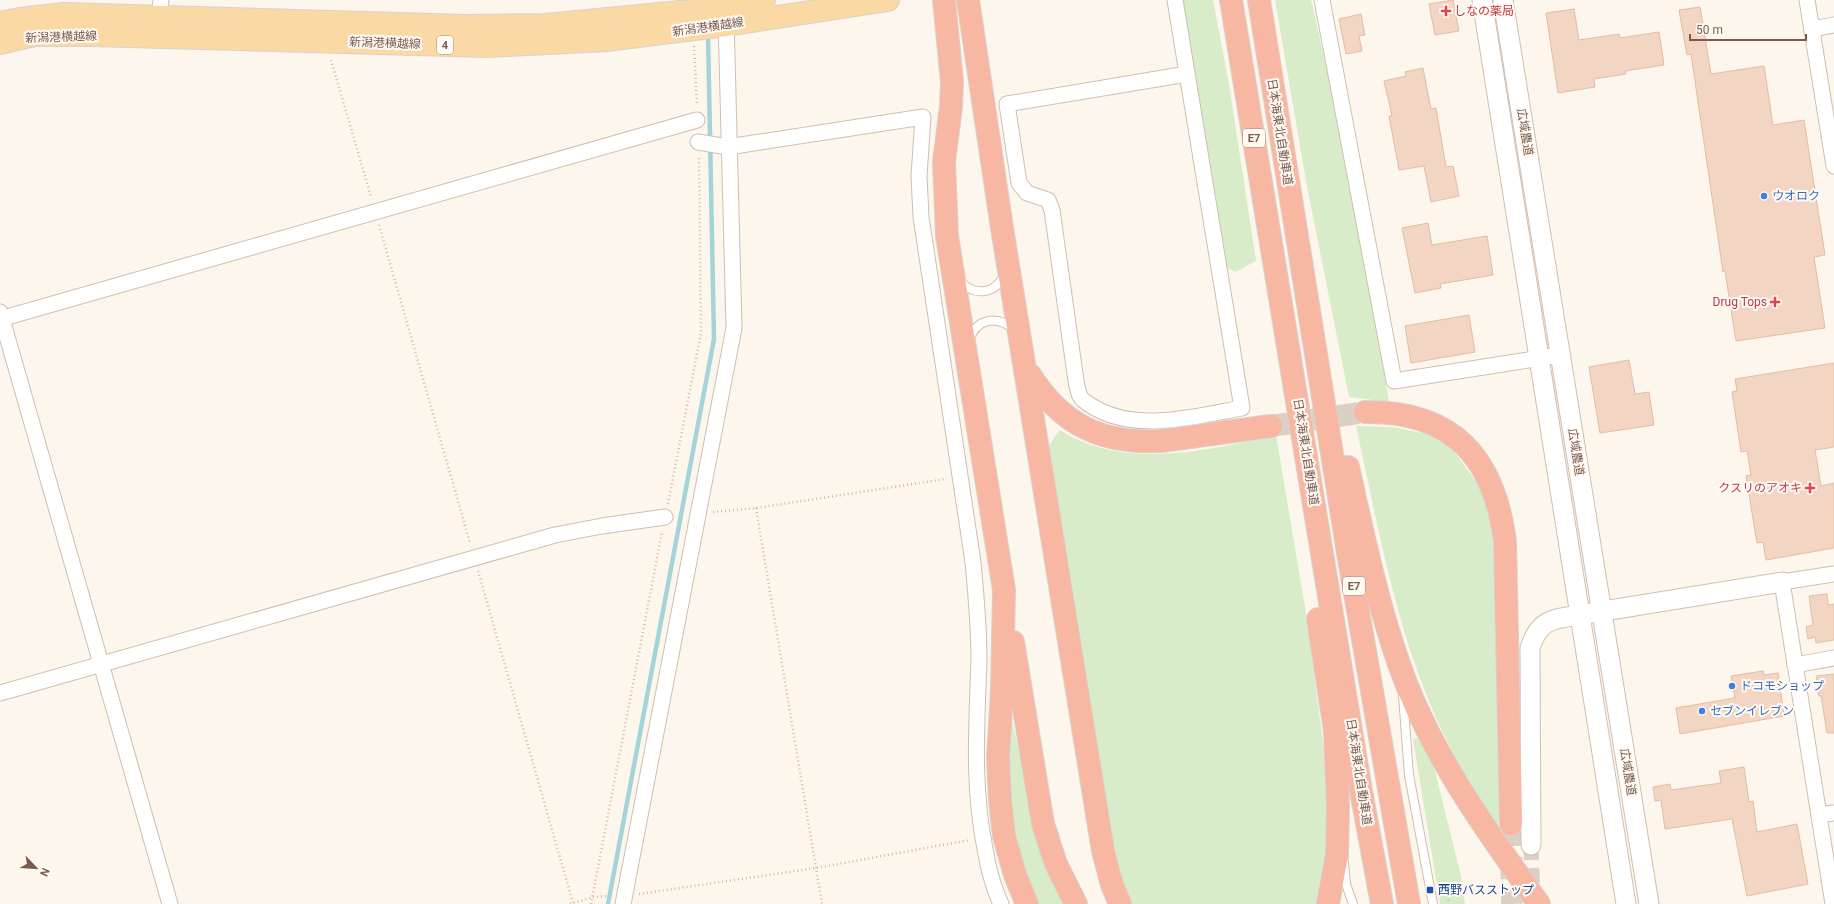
<svg xmlns="http://www.w3.org/2000/svg" width="1834" height="904" font-family="Roboto,'Noto Sans JP',sans-serif">
<rect width="100%" height="100%" fill="#fdf6ec"/>
<g fill="#d8ecc9">
<path d="M1182,0H1213L1229,84L1256,261L1235,272L1223,265Z"/>
<path d="M1275,0H1311L1347,157L1389,402L1349,397L1306,181Z"/>
<path d="M1356,426L1393,427L1431,435L1451,447L1482,490L1496,536L1502,789L1498,831C1472,790 1447,745 1428,699C1393,613 1376,517 1356,426Z"/>
<path d="M1060,430C1123,471 1208,450 1276,435L1306,613L1324,750L1328,815L1326,870L1316,904H1132L1126,894L1115,850L1101,782L1049,445Z"/>
<path d="M1011,716L1023,769L1065,904H1036L1016,857L1005,767Z"/>
<path d="M1422,738L1431,755L1461,876L1465,904H1440L1413,739Z"/>
</g>
<g fill="none" stroke-linecap="round" stroke-linejoin="round">
<path stroke="#a5d3da" stroke-width="4.5" d="M608,904L714,339L708,34"/>
</g>
<g fill="#f3d5c3" stroke="#e6bba3">
<path d="M1453,0L1459,31L1435,35L1429,4Z"/>
<path d="M1700,7L1711,74L1764,66L1773,125L1804,120L1825,255L1814,257L1825,328L1736,341L1725,271L1723,272L1691,54L1687,55L1679,10Z"/>
<path d="M1574,9L1579,40L1619,34L1620,38L1659,32L1664,65L1625,71L1626,74L1594,79L1595,87L1558,93L1546,13Z"/>
<path d="M1361,14L1365,35L1359,36L1362,51L1346,54L1339,19Z"/>
<path d="M1423,68L1431,109L1436,108L1446,167L1453,166L1459,196L1431,202L1424,166L1399,170L1389,116H1392L1384,81L1406,76L1405,72Z"/>
<path d="M1428,223L1432,245L1487,236L1493,275L1440,284L1441,288L1415,293L1402,228Z"/>
<path d="M1469,315L1475,352L1411,363L1405,326Z"/>
<path d="M1629,360L1635,394L1649,392L1654,425L1600,433L1589,367Z"/>
<path d="M1834,363V447L1815,450L1821,486L1834,483V548L1766,560L1763,542L1757,543L1746,476L1751,475L1747,451L1741,452L1732,392L1737,391L1735,379Z"/>
<path d="M1827,594L1828,605L1834,604V640L1816,643L1815,637L1808,639L1806,627L1813,625L1809,596Z"/>
<path d="M1763,671L1764,675L1778,673L1784,716L1680,734L1676,708L1735,698L1731,676Z"/>
<path d="M1834,674V733H1827L1821,696H1819L1816,676Z"/>
<path d="M1744,767L1749,802L1753,801L1757,832L1797,824L1808,884L1747,896L1732,819L1665,829L1661,800L1655,801L1653,787L1670,784L1671,790L1721,783L1719,771Z"/>
</g>
<g fill="none" stroke-linecap="round" stroke-linejoin="round">
<path stroke="#dcd0c4" stroke-width="15" stroke-dasharray="15 8" stroke-linecap="butt" d="M1531,845L1533,896"/>
<g stroke="#dcd0c4" stroke-width="22" stroke-dasharray="22 11" stroke-linecap="butt">
<path d="M1271,426L1365,412"/>
<path d="M1511,824L1512,904"/>
</g>
<g stroke="#d1beb0" stroke-width="10">
<g id="service">
<path d="M959,280C974,297 996,295 1005,273"/>
<path d="M969,341C976,318 996,315 1014,329"/>
<path d="M1403,696L1409,775L1433,904"/>
<path d="M1344,862L1346,884L1353,904"/>
</g>
</g>
<g stroke="#d1beb0" stroke-width="17">
<g id="minor">
<path d="M1175,0L1242,408C1198,416 1139,432 1097,409C1092,406 1083,402 1080,396C1078,392 1077,386 1076,381L1052,210L1048,200L1027,193L1019,183L1007,104L1187,74"/>
<path d="M1322,0L1394,381L1560,355"/>
<path d="M1807,0L1834,166"/>
<path d="M159,17L161,0"/>
<path d="M1812,29L1834,25"/>
<path d="M698,142L728,147L923,117L919,176L921,217L973,562C976,594 979,626 979,659C977,725 972,783 985,849C988,867 993,887 1001,904"/>
<path d="M0,312L170,904"/>
<path d="M0,319L697,120"/>
<path d="M1795,665L1834,658"/>
<path d="M0,693L555,535L602,526L665,517"/>
<path d="M1819,815L1834,813"/>
<path d="M623,904L734,328L726,17"/>
<path d="M1833,904L1782,582L1834,574"/>
</g>
</g>
<g stroke="#d1beb0" stroke-width="21">
<g id="tertiary">
<path d="M1482,0L1626,904"/>
<path d="M1503,0L1649,904"/>
<path d="M1531,845L1530,648C1539,619 1553,619 1579,615L1782,582"/>
</g>
</g>
<g stroke="#dad1cd" stroke-width="24">
<g id="primary">
<path d="M0,23L20,19L64,14L466,26L546,25L690,11L764,0"/>
<path d="M0,43L34,35H92L487,46L606,40L726,25L888,0"/>
</g>
</g>
<g stroke="#dad1cd" stroke-width="24">
<g id="motorway">
<path d="M944,0L952,82L951,106L944,162L947,236L1004,590L1002,691L998,757L1000,800L1004,836L1015,875L1027,904"/>
<path d="M968,0L1002,228L1103,851L1112,885L1120,904"/>
<path d="M1231,0L1361,791L1382,904"/>
<path d="M1259,0L1348,553L1409,904"/>
<path d="M1030,375C1062,425 1101,444 1161,441L1271,426"/>
<path d="M1365,412C1454,411 1494,458 1505,541L1511,824"/>
<path d="M1348,467C1363,534 1377,602 1400,667C1431,754 1485,829 1539,904"/>
<path d="M1318,619L1335,731L1338,805L1337,855L1328,904"/>
<path d="M1013,642L1043,824L1056,864L1076,904"/>
</g>
</g>
<g stroke="#d9b8a5" stroke-width="2.5" stroke-dasharray="1 3" stroke-linecap="butt">
<path d="M694,46L697,105"/>
<path d="M331,60L371,197"/>
<path d="M379,225L470,543"/>
<path d="M668,504L701,333L699,156"/>
<path d="M756,508L822,904"/>
<path d="M713,512L756,508L946,479"/>
<path d="M478,571L573,903"/>
<path d="M639,894L816,868L970,840"/>
<path d="M1441,895L1447,894L1449,904"/>
<path d="M570,904L593,897L610,896"/>
<path d="M591,904L662,532"/>
</g>
<use href="#service" stroke="#fff" stroke-width="8"/>
<use href="#minor" stroke="#fff" stroke-width="15"/>
<use href="#tertiary" stroke="#fff" stroke-width="19"/>
<use href="#primary" stroke="#fbd9a5" stroke-width="22"/>
<use href="#motorway" stroke="#f7b7a3" stroke-width="22"/>
</g>
<g fill="#e0444e" stroke="#fffaf3" stroke-width="1.5">
<path d="M1444 5h4v4h4v4h-4v4h-4v-4h-4v-4h4z"/>
<path d="M1773 296h4v4h4v4h-4v4h-4v-4h-4v-4h4z"/>
<path d="M1808 482h4v4h4v4h-4v4h-4v-4h-4v-4h4z"/>
</g>
<g fill="#3f7fe0" stroke="#fffaf3" stroke-width="1.5">
<circle cx="1764" cy="196" r="4"/>
<circle cx="1732" cy="686" r="4"/>
<circle cx="1702" cy="711" r="4"/>
</g>
<rect fill="#1a4fb4" stroke="#fffaf3" stroke-width="1.5" x="1426" y="886" width="8" height="8" rx="2"/>
<g text-anchor="middle" stroke-width="4" stroke-linejoin="round" paint-order="stroke">
<g fill="#fffaf3" stroke="#a28b7f" stroke-width="1">
<rect x="437" y="36" width="16" height="18" rx="3"/>
<rect x="1243" y="129" width="22" height="18" rx="3"/>
<rect x="1343" y="577" width="22" height="18" rx="3"/>
</g>
<g font-size="11" font-weight="bold" fill="#7a5c4d">
<text x="445" y="49">4</text>
<text x="1254" y="142">E7</text>
<text x="1354" y="590">E7</text>
</g>
<g font-size="12" fill="#be3a42" stroke="#fffaf3" text-anchor="end">
<text x="1454" y="15" text-anchor="start">しなの薬局</text>
<text x="1767" y="306">Drug Tops</text>
<text x="1802" y="492">クスリのアオキ</text>
</g>
<g font-size="12" fill="#7a5c4d" stroke="#fffaf3">
<text transform="translate(708 27) rotate(-8)" y="4">新潟港横越線</text>
<text transform="translate(61 37) rotate(-2)" y="4">新潟港横越線</text>
<text transform="translate(385 43) rotate(2)" y="4">新潟港横越線</text>
<text transform="translate(1280 132) rotate(81)" y="4">日本海東北自動車道</text>
<text transform="translate(1525 132) rotate(81)" y="4">広域農道</text>
<text transform="translate(1306 452) rotate(81)" y="4">日本海東北自動車道</text>
<text transform="translate(1576 452) rotate(81)" y="4">広域農道</text>
<text transform="translate(1359 772) rotate(81)" y="4">日本海東北自動車道</text>
<text transform="translate(1628 772) rotate(81)" y="4">広域農道</text>
</g>
<g font-size="12" fill="#366cbe" stroke="#fffaf3" text-anchor="start">
<text x="1772" y="200">ウオロク</text>
<text x="1740" y="690">ドコモショップ</text>
<text x="1710" y="715">セブンイレブン</text>
</g>
<g font-size="12" fill="#164399" stroke="#fffaf3" text-anchor="start">
<text x="1438" y="894">西野バスストップ</text>
</g>
</g>
<g transform="translate(36 868) rotate(115)" stroke="#fffaf3" stroke-width="3" paint-order="stroke">
<path d="M0-3L7 15L0 10L-7 15Z" fill="#7a5c4d"/>
<text y="-6" font-size="11" font-weight="bold" text-anchor="middle" fill="#7a5c4d">N</text>
</g>
<path d="M1690 34v6h116v-6" fill="none" stroke="#7a5c4d" stroke-width="2"/>
<text x="1696" y="34" font-size="12" fill="#7a5c4d" stroke="#fffaf3" stroke-width="3" paint-order="stroke">50 m</text>
</svg>
